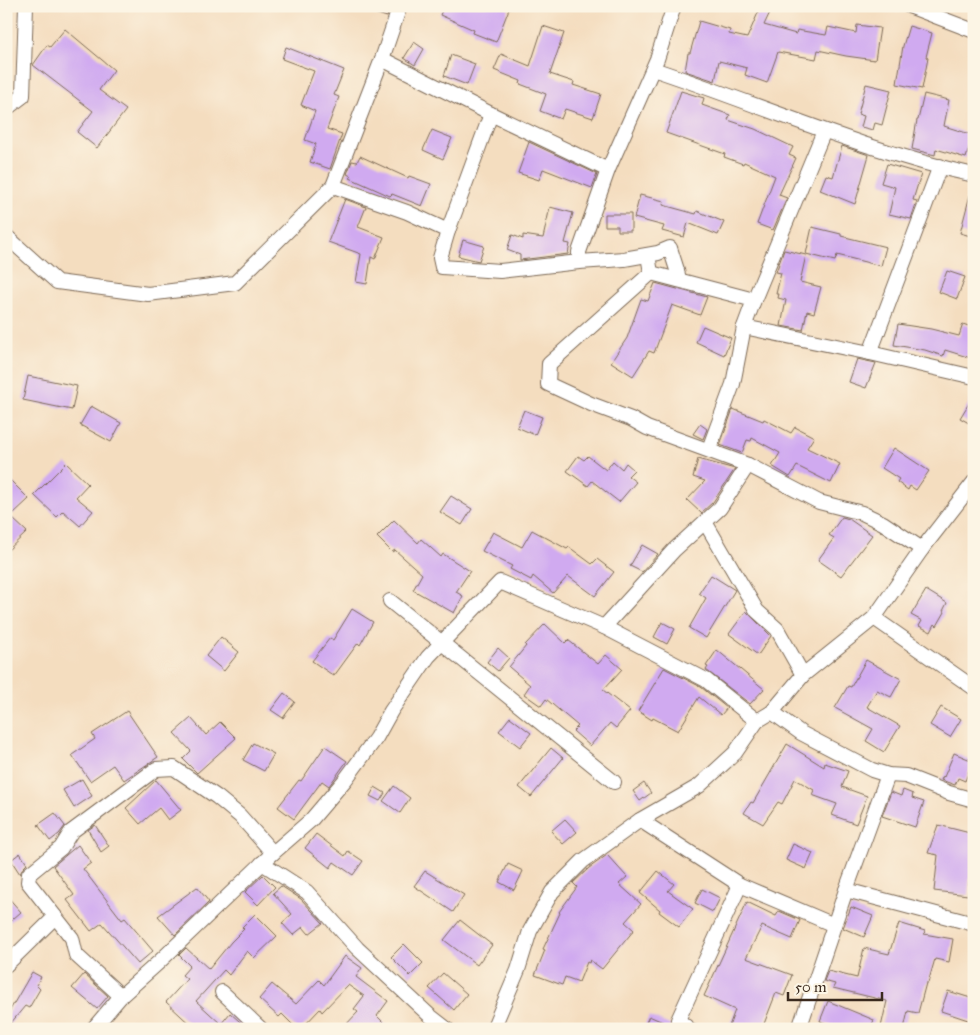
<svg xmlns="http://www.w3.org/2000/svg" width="980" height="1035" font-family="'IM FELL Great Primer',serif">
<rect width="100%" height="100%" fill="#fcf5e5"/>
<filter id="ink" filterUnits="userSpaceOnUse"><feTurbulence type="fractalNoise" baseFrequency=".02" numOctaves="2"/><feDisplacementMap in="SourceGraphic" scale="10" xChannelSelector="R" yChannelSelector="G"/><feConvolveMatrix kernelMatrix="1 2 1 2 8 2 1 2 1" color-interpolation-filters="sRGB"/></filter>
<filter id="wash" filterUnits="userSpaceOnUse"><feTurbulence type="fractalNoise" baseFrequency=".0096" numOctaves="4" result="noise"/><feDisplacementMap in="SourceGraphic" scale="20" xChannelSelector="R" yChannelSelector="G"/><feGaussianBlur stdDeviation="1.12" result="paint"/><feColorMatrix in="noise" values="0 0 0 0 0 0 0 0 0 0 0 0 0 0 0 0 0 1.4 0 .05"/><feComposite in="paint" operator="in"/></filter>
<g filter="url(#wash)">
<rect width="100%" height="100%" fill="#f4ddbf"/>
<g id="blocks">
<g fill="#d0aaf0">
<path d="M359,6H391L387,17L359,8Z"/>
<path d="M444,6H501L509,9L496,42L473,33L474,30L440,15Z"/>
<path d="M761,6H773L764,25L796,34L797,30L826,35L828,27L856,33L857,25L880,28L875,60L846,56L818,50L816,59L778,52L767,83L745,75L747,68L719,61L715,81L685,71L688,53H690L699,21L730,30L729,34L747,38Z"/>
<path d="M543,26L564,33L550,74L574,82L573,85L601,94L593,118L565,109L561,119L540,111L546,94L520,84L521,81L494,70L501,54L530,66Z"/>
<path d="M909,26L932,33L926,57L928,58L922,89L897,84L903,46Z"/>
<path d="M65,29L114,70L99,90L126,110L97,148L77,132L93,111L33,65L47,45L50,47Z"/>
<path d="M414,42L424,49L415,65L404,58Z"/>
<path d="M286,47L344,70L334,95L339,97L327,129L342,134L330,169L310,162L316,144L305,140L315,111L301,105L314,71L282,59Z"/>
<path d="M451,55L475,64L467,85L444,76Z"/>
<path d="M866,84L891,90L882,125L875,123L873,130L861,127L864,116L858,114Z"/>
<path d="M681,91L704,98L702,105L730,115L728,120L755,129L793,147L789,155L796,158L779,195L787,198L773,230L757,224L775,176L744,162L743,164L724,157L725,154L666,133Z"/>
<path d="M924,94L949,100L944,126L973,135L966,158L936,149L935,155L912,149L917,120H918Z"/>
<path d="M432,130L452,138L443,159L423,150Z"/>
<path d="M529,142L597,174L592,188L543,169L539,180L518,173Z"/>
<path d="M842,146L869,155L855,204L820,190L826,175L833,177Z"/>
<path d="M360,156L408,178L409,176L431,184L422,206L392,194L390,196L350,178L351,176L347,174L352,161L357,162Z"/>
<path d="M887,164L921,174L913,200L917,201L911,219L889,214L895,187L881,183Z"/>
<path d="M640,195L664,201L663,205L696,214L697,211L724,222L718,235L688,223L684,237L662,231L664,226L634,218Z"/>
<path d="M970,195H974V237L960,233Z"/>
<path d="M345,199L366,207L358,227L384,237L375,259L371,257L367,284L356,282L361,254L328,242Z"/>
<path d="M550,207L573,213L565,243L570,244L568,254L520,260V255L507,250L512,235L523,239V235L543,238Z"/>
<path d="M605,214H631V231H618V226H605Z"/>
<path d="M812,227L841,234V236L886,247L881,266L837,255L835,261L806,254Z"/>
<path d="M463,240L484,246L479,261L458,256Z"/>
<path d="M784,250L806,255L800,282L821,287L814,313L807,311L803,330L781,326L786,300L778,298L779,294H776L781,273L776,272Z"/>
<path d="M947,271L965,277L957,299L939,292Z"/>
<path d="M655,283L707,297L700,315L672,305L654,353L649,351L633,376L611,362L627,338L641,299L648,301Z"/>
<path d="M898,324L931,329L959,336L963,324L974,328V359L945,350L943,356L925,350L894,345Z"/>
<path d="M703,326L731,338L724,355L696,342Z"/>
<path d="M857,359L876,363L866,388L849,382Z"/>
<path d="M28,376L77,386L72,410L23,400Z"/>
<path d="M974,395V426L960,418Z"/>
<path d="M91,406L121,423L111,442L80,425Z"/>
<path d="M733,409L763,421L764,419L791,433L795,427L814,437L807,448L840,464L831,483L797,466L790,477L772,466L780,453L752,438L751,441L747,440L742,453L720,445Z"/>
<path d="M524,410L542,417L535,435L517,427Z"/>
<path d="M700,424L707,429L703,439L693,434Z"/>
<path d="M894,448L929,471L916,490L910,486L908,490L897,482L899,479L882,468Z"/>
<path d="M578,456L584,460L588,456L606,470L613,461L622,469L626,463L634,470L628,476L636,482L619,502L592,481L588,486L567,471Z"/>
<path d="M698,459L735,469L713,502L701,513L687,500L705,481L693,477Z"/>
<path d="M66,463L88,484L76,497L93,511L80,526L63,511L57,517L34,495Z"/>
<path d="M6,476L29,499L13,514L6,507Z"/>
<path d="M451,496L472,509L462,525L440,512Z"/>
<path d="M842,517L849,519L872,535L841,576L818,560L834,538L829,535Z"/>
<path d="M12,518L27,532L6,552V524Z"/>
<path d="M394,520L418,543L421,539L441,557L443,554L470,571L456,592L463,596L454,613L413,590L422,574L395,550L392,552L377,537Z"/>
<path d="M532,530L567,549L569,547L592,564L597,559L614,572L595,596L568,576L553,593L533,576L531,580L510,569L512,566L482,551L493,532L522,547Z"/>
<path d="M642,545L658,554L642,572L630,566Z"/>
<path d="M711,575L735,590L706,638L689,628L706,598L699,593Z"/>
<path d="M926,590L947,603L943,611L945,612L937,626L935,624L931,632L919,626L922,621L911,615Z"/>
<path d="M352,609L373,622L360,645L358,643L334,676L312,661L330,638L333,640Z"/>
<path d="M746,611L771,636L758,655L729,634Z"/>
<path d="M662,622L675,629L667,644L654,637Z"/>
<path d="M545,624L565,643L568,640L598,664L606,655L622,669L603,690L630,711L616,728L610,723L590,746L573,731L578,726L546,699L541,706L524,694L530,685L509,667L526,646L525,645Z"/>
<path d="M221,637L239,652L224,671L206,656Z"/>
<path d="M498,648L509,658L498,671L487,662Z"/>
<path d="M717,650L764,689L750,704L706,670L708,667L706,666Z"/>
<path d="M866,660L901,679L891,697L877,690L867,707L900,726L884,752L866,741L873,729L835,708L848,686L851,687Z"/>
<path d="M664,668L701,687L727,708L721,715L699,697L678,731L653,718L652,720L638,711Z"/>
<path d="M284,693L295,702L283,718L271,710Z"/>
<path d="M941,707L961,719L950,737L930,725Z"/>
<path d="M127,711L158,757L124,780L113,765L90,781L72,755L95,739L92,734Z"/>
<path d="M510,717L531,733L520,747L499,731Z"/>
<path d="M191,718L206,735L220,722L236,738L197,773L183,759L191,751L174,733Z"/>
<path d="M253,743L274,754L264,771L243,760Z"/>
<path d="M787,744L824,767L825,763L848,771L842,787L867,796L856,824L832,815L837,804L812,795L814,790L795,779L782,804L778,802L763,824L744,813L751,802L753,803Z"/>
<path d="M325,746L347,761L329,786L322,781L294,819L278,807L299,780L301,781Z"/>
<path d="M551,748L563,758L531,797L519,787Z"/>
<path d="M954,753L973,761L965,781L958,778L955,785L941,780L943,776L944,777Z"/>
<path d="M82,779L92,796L74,808L63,790Z"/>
<path d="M156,780L181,810L168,820L159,808L140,824L126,808Z"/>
<path d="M644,783L651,793L640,801L633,791Z"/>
<path d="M394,786L410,798L400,813L383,801Z"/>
<path d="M375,787L385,793L380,801L370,796Z"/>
<path d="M903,790L913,794L912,798L924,802L915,827L882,816L891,792L901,796Z"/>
<path d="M55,813L65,826L59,834L50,841L38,825Z"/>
<path d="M565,819L577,832L563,844L551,831Z"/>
<path d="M95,825L109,846L101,852L88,830Z"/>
<path d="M938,825L974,834V856H972L968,895L934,891L938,855L928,853Z"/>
<path d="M316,834L345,856L348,851L363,861L353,875L334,862L330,868L305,848Z"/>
<path d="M793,844L813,853L806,869L786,860Z"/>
<path d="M78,845L91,863L83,869L122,920L125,918L153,951L138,964L102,923L91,931L67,900L74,895L53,866Z"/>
<path d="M20,853L27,864L23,868L20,874L11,860Z"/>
<path d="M607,855L627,877L619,884L641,904L625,922L634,930L602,969L590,960L589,963L587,962L579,982L565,977L562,985L535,975L545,950L543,949L560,913L559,912L577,887L573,883L589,868Z"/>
<path d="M508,864L523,871L514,890L499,882Z"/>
<path d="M425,871L464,895L453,912L414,886Z"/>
<path d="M658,871L674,884L668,891L693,909L679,927L659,912L660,910L640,893Z"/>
<path d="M263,875L275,887L258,905L245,892Z"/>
<path d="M281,886L301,899L323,923L309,934L303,927L293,935L282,923L292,914L273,893Z"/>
<path d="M197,887L209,902L175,935L158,916Z"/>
<path d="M702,889L720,898L713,912L695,903Z"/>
<path d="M6,895L21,912L6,925Z"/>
<path d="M747,902L776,916L779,911L800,920L792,939L762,926L746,958L792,975L784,996L776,993L762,1029H728L735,1010L704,996Z"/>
<path d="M851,907L873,916L864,937L843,928Z"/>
<path d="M255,914L277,936L254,958L247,951L229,975L224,970L196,1001L221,1024L230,1013L248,1029H195L166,1002L187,979L182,975L190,966L179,955L186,948L209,969L231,942L244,929L242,927Z"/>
<path d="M460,920L492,945L477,965L444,940Z"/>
<path d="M899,923L925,931L924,934L953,939L949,962L935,959L928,983H926L918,1013L908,1011L904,1029H886L881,1027L887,1001L833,988L835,984L824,981L828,971L857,978L864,948L889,954Z"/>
<path d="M404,944L423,963L410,976L391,957Z"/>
<path d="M345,956L362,968L356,977L388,1001L377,1016L390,1029H342L358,1012L354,1009L364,996L348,985L322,1012L320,1009L301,1029H297L282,1014L279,1017L259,999L272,984L296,1004L319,980L324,985Z"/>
<path d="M32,972L41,977L36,985L40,989L29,1008L25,1006L6,1029V1017Z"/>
<path d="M443,973L467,994L454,1010L429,988Z"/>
<path d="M84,974L108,996L97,1009L72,988Z"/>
<path d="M948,991L974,999V1022L941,1011Z"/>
<path d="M828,1001L874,1020L870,1029H838L820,1021Z"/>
<path d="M649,1016L672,1026L675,1029H643Z"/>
</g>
</g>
</g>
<g filter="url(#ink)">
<use href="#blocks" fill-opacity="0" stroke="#7c6956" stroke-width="1"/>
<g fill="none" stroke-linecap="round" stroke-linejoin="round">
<g stroke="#7c6956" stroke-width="16">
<g id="minor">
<path d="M909,6L974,31"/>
<path d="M382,59L491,114L608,170"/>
<path d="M653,69C759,104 864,151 974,175"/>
<path d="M6,109L23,96L26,6"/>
<path d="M333,186L407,212L448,231L440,258L442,267L500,271L579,262L624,259L658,253L670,248L677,270L679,280"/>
<path d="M448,231L491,114"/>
<path d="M6,236L57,282L148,294L235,283L333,186L382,59L400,6"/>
<path d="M648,255L651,273L549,364L548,384L591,404L631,419L647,428L748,465L819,502L862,513L883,523L922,549"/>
<path d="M579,262V252L608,170L657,59L674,6"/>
<path d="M651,273L754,300L744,327L733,384L709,449"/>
<path d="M754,300L824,131"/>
<path d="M744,327L870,353L974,377"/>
<path d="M870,353L940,166"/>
<path d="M705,522L757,611L777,629L803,675"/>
<path d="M390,601L614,782"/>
<path d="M874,618L974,688"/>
<path d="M604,627L706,680L757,721"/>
<path d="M772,712L801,733L872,770L888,775L906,776L949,793L974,800"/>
<path d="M888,775L846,890L974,924"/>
<path d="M640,820L740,885L834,925"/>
<path d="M262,863L307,892L357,948L429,1015L447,1029"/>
<path d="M6,965L55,917"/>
<path d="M222,992L261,1029"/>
<path d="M121,996L76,955L72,938L28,882L29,874L61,848L71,832L156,769L174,768L217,797L240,816L273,853"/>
<path d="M93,1029L121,996L159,962L273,853L311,820L345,780L376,738L391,711L428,657L500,582L604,627L674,550L720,508L748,465"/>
<path d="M493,1029L518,970L530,931L552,892L583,861L640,820L699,786L735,753L757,721L772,712L803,675L874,618L922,549L974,482"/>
<path d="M689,1029L678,1020L740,885"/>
<path d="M799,1029L846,890"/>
</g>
</g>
<use href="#minor" stroke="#fff" stroke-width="14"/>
</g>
</g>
<rect width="980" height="1035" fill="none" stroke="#fcf5e5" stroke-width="25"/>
<path d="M788 992v8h94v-8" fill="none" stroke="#3b2a1e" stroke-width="2.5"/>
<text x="795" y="992" font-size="15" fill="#3b2a1e" stroke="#fcf5e5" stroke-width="4" paint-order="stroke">50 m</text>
</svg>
